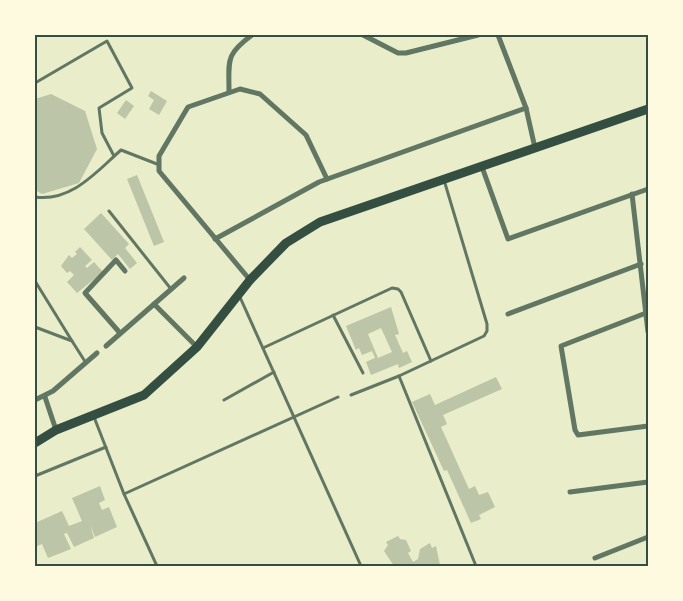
<svg xmlns="http://www.w3.org/2000/svg" width="683" height="601" font-family="Arial,sans-serif">
<rect width="100%" height="100%" fill="#e9edc9"/>
<g fill="#bcc5a7" fill-rule="evenodd">
<path d="M151,91L167,101L159,115L149,109L154,100L148,96Z"/>
<path d="M51,94L85,111L97,149L79,183L42,194L35,190V99Z"/>
<path d="M126,100L134,106L125,119L117,113Z"/>
<path d="M137,175L164,242L154,246L127,179Z"/>
<path d="M101,213L129,244L125,248L137,263L130,269L118,254L112,260L84,229Z"/>
<path d="M80,247L92,260L85,266L87,268L94,262L103,272L77,293L67,282L74,275L70,271L67,273L61,266L69,255L72,258L77,254L75,252Z"/>
<path d="M391,307L399,334L395,335L403,353L407,351L412,362L399,368L398,364L371,375L366,362L375,358L372,351L362,355L359,348L356,350L346,326ZM381,328L392,352L378,358L368,334Z"/>
<path d="M496,377L502,389L443,415L447,424L441,427L469,489L475,486L479,495L488,492L495,507L479,515L481,519L471,523L447,470L444,471L412,402L430,394L435,405Z"/>
<path d="M100,486L105,500L99,503L102,510L109,507L117,527L95,537L90,525L94,538L74,547L67,533L64,534L71,549L48,558L42,544L35,547V523L62,511L69,526L82,521L72,498Z"/>
<path d="M398,536L400,539L406,540L411,551L408,553L413,562L418,559L420,549L430,543L432,548L436,546L440,565L394,566L384,551L388,545L386,542Z"/>
</g>
<g fill="none" stroke-linecap="round" stroke-linejoin="round">
<g stroke="#617663" stroke-width="3">
<path d="M35,83L107,41L132,88L99,108L102,133L114,156"/>
<path d="M35,197C72,202 97,171 121,150L157,164"/>
<path d="M109,211L171,289"/>
<path d="M35,281L72,341"/>
<path d="M239,295L361,566"/>
<path d="M333,315L363,373"/>
<path d="M35,327L72,341L86,363"/>
<path d="M263,348L392,288L398,289L401,292L431,361"/>
<path d="M399,376L476,566"/>
<path d="M351,395L399,376L484,336L487,331V324L444,180"/>
<path d="M224,400L274,372"/>
<path d="M94,417L124,494L157,566"/>
<path d="M35,476L106,447"/>
<path d="M124,494L338,397"/>
</g>
<g stroke="#617663" stroke-width="5">
<path d="M363,35L398,53H406L478,35"/>
<path d="M498,35L526,108L535,148"/>
<path d="M229,92C229,60 225,55 252,35"/>
<path d="M482,167L508,239L648,189"/>
<path d="M632,194L648,332"/>
<path d="M215,239L319,182L526,108"/>
<path d="M250,280L159,171V156L188,107L240,89L260,94L306,135L327,179"/>
<path d="M154,304L197,347"/>
<path d="M646,313L561,346L575,430L578,435L648,426"/>
<path d="M508,314L641,264"/>
<path d="M120,333L85,293L116,260L125,271"/>
<path d="M106,346L184,278"/>
<path d="M45,397L56,430"/>
<path d="M35,400L53,391L97,353"/>
<path d="M570,492L648,482"/>
<path d="M595,558L648,537"/>
</g>
<path stroke="#344e41" stroke-width="9" d="M35,443L56,430L144,395L197,347L250,280L286,243L320,222L648,109"/>
</g>
<rect width="683" height="601" fill="none" stroke="#fefae0" stroke-width="72"/>
<rect x="36" y="36" width="611" height="529" fill="none" stroke="#344e41" stroke-width="2"/>
</svg>
